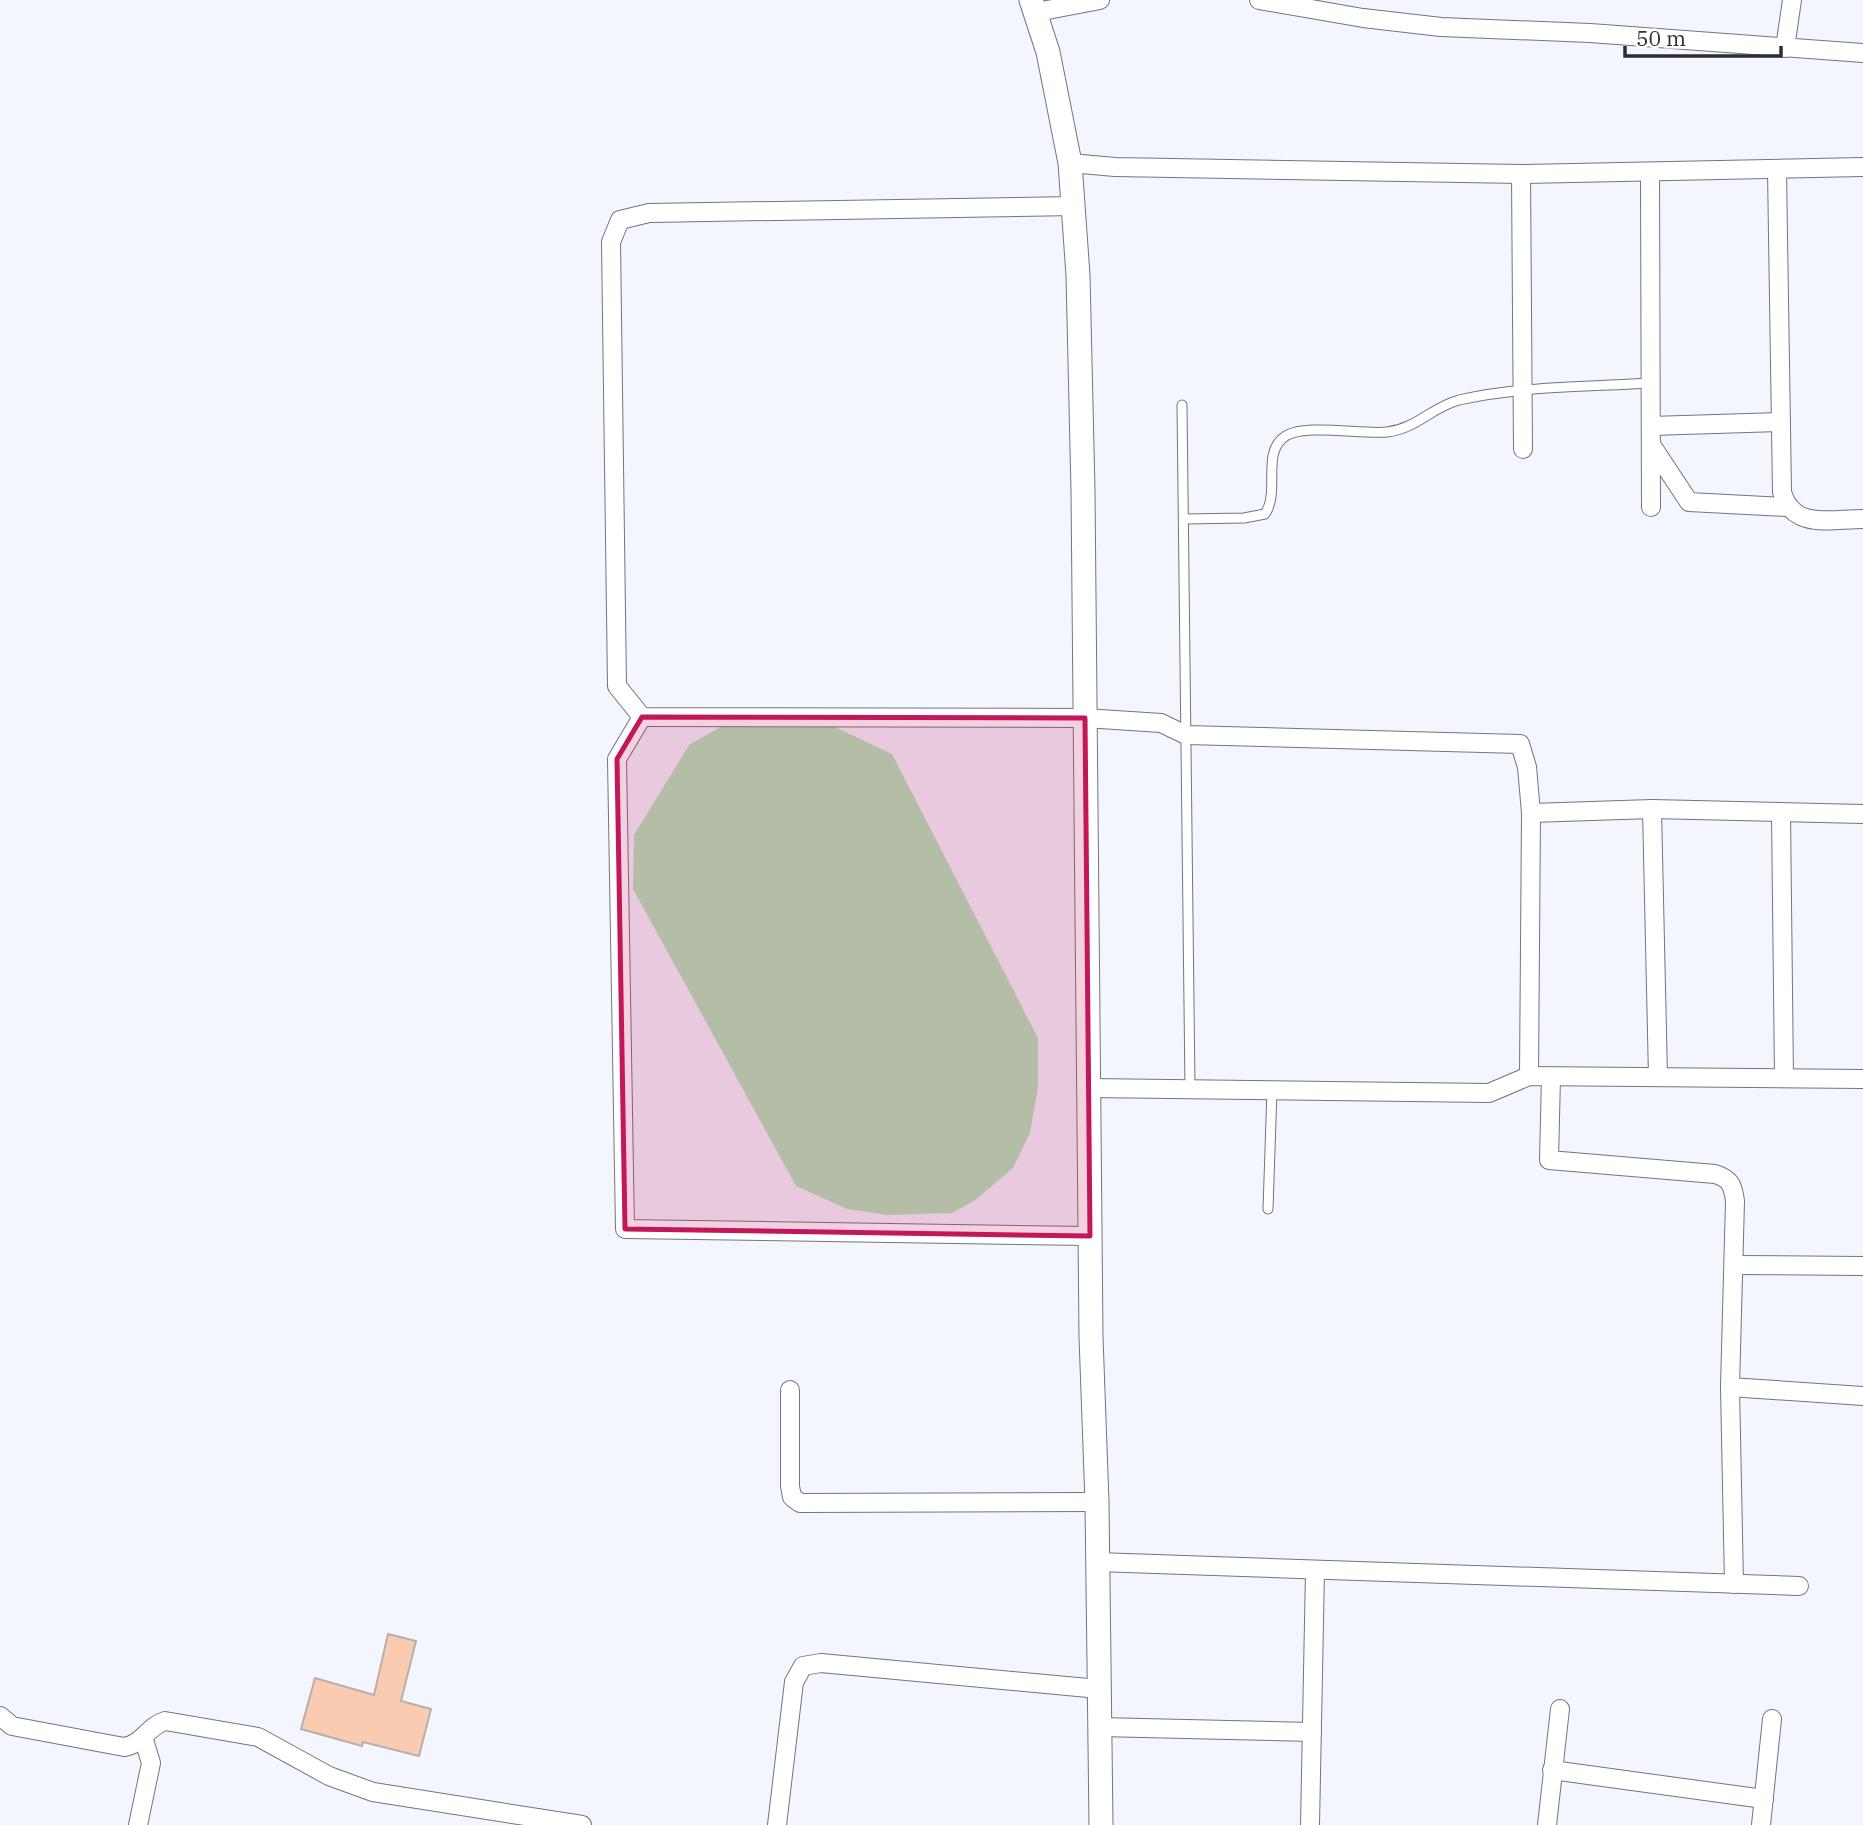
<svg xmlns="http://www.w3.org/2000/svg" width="1863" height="1825" font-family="'IBM Plex Serif',serif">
<rect width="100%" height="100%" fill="#f3f6ff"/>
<path fill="#b1e8bb" d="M727,723L835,727L892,754L1038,1038V1087L1030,1133L1013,1168L974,1201L952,1213L887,1215L847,1209L796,1186L633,889L634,835L689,745Z"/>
<path fill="#f9ccb2" stroke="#b8afaa" stroke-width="2" d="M388,1634L416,1641L401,1701L431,1709L419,1756L363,1742L362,1746L301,1729L315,1678L374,1695Z"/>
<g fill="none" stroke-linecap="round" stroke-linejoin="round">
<g stroke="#72757c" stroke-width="11">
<g id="service">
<path d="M1182,405L1190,1089"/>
<path d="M1184,519L1244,518L1265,514C1280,492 1262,455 1283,438C1301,422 1361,435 1387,432C1416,429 1432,407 1459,400C1521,386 1586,387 1650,383"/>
<path d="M1268,1209L1272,1090"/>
</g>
</g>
<g stroke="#72757c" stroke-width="20">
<g id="minor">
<path d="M1259,0L1363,18L1441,27L1590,33L1863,53"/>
<path d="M1037,12L1100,0"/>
<path d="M1785,48L1792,0"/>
<path d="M1070,163L1115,167L1521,174L1863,167"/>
<path d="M1777,170L1782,492C1793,530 1830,519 1863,519"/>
<path d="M1521,174L1523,449"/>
<path d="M1650,174L1651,507"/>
<path d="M1075,206L649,213L620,220L611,242L617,686L642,717L1085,718L1161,723L1186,735L1520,744L1527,767L1531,813L1529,1076"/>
<path d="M1651,426L1781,422"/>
<path d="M1652,446L1689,502L1787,507"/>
<path d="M642,717L617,759L625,1229L1090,1236"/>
<path d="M1652,809L1658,1077"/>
<path d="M1531,813L1652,809L1863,814"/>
<path d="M1781,813L1784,1078"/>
<path d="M1551,1077L1549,1160L1715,1174C1731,1179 1733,1186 1735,1201L1730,1387L1734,1584"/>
<path d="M1089,1088L1489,1093L1529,1076L1863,1079"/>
<path d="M1734,1265L1863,1266"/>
<path d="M1730,1387L1863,1396"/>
<path d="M790,1390V1486L792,1497L800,1503L1097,1502"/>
<path d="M1097,1562L1799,1586"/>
<path d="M0,1716L12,1726L124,1747C143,1744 148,1726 165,1721L258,1737L329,1776L373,1792L582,1825"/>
<path d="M1099,1727L1312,1732"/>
<path d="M1552,1770L1764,1799"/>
<path d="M138,1825L151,1763L143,1737"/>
<path d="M777,1825L794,1682L803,1666L821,1663L1099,1689"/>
<path d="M1310,1825L1315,1571"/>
<path d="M1547,1825L1560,1709"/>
<path d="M1761,1825L1772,1719"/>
</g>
</g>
<g stroke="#72757c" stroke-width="25">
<path id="tertiary" d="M1031,0L1048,52L1070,163L1078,275L1083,491L1091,1337L1097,1502L1101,1825"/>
</g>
<use href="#service" stroke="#fff" stroke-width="9"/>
<use href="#minor" stroke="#fff" stroke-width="18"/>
<use href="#tertiary" stroke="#fff" stroke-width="23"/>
</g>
<path fill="#c2185b" fill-opacity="0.2" stroke="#c2185b" stroke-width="5" stroke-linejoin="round" d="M642,717L1085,718L1090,1236L625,1229L617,759Z"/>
<path d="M1625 46v10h156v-10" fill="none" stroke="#2d2e31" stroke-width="3.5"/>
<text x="1636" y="46" font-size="21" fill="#2d2e31" stroke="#ffffff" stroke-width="5" paint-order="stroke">50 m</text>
</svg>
